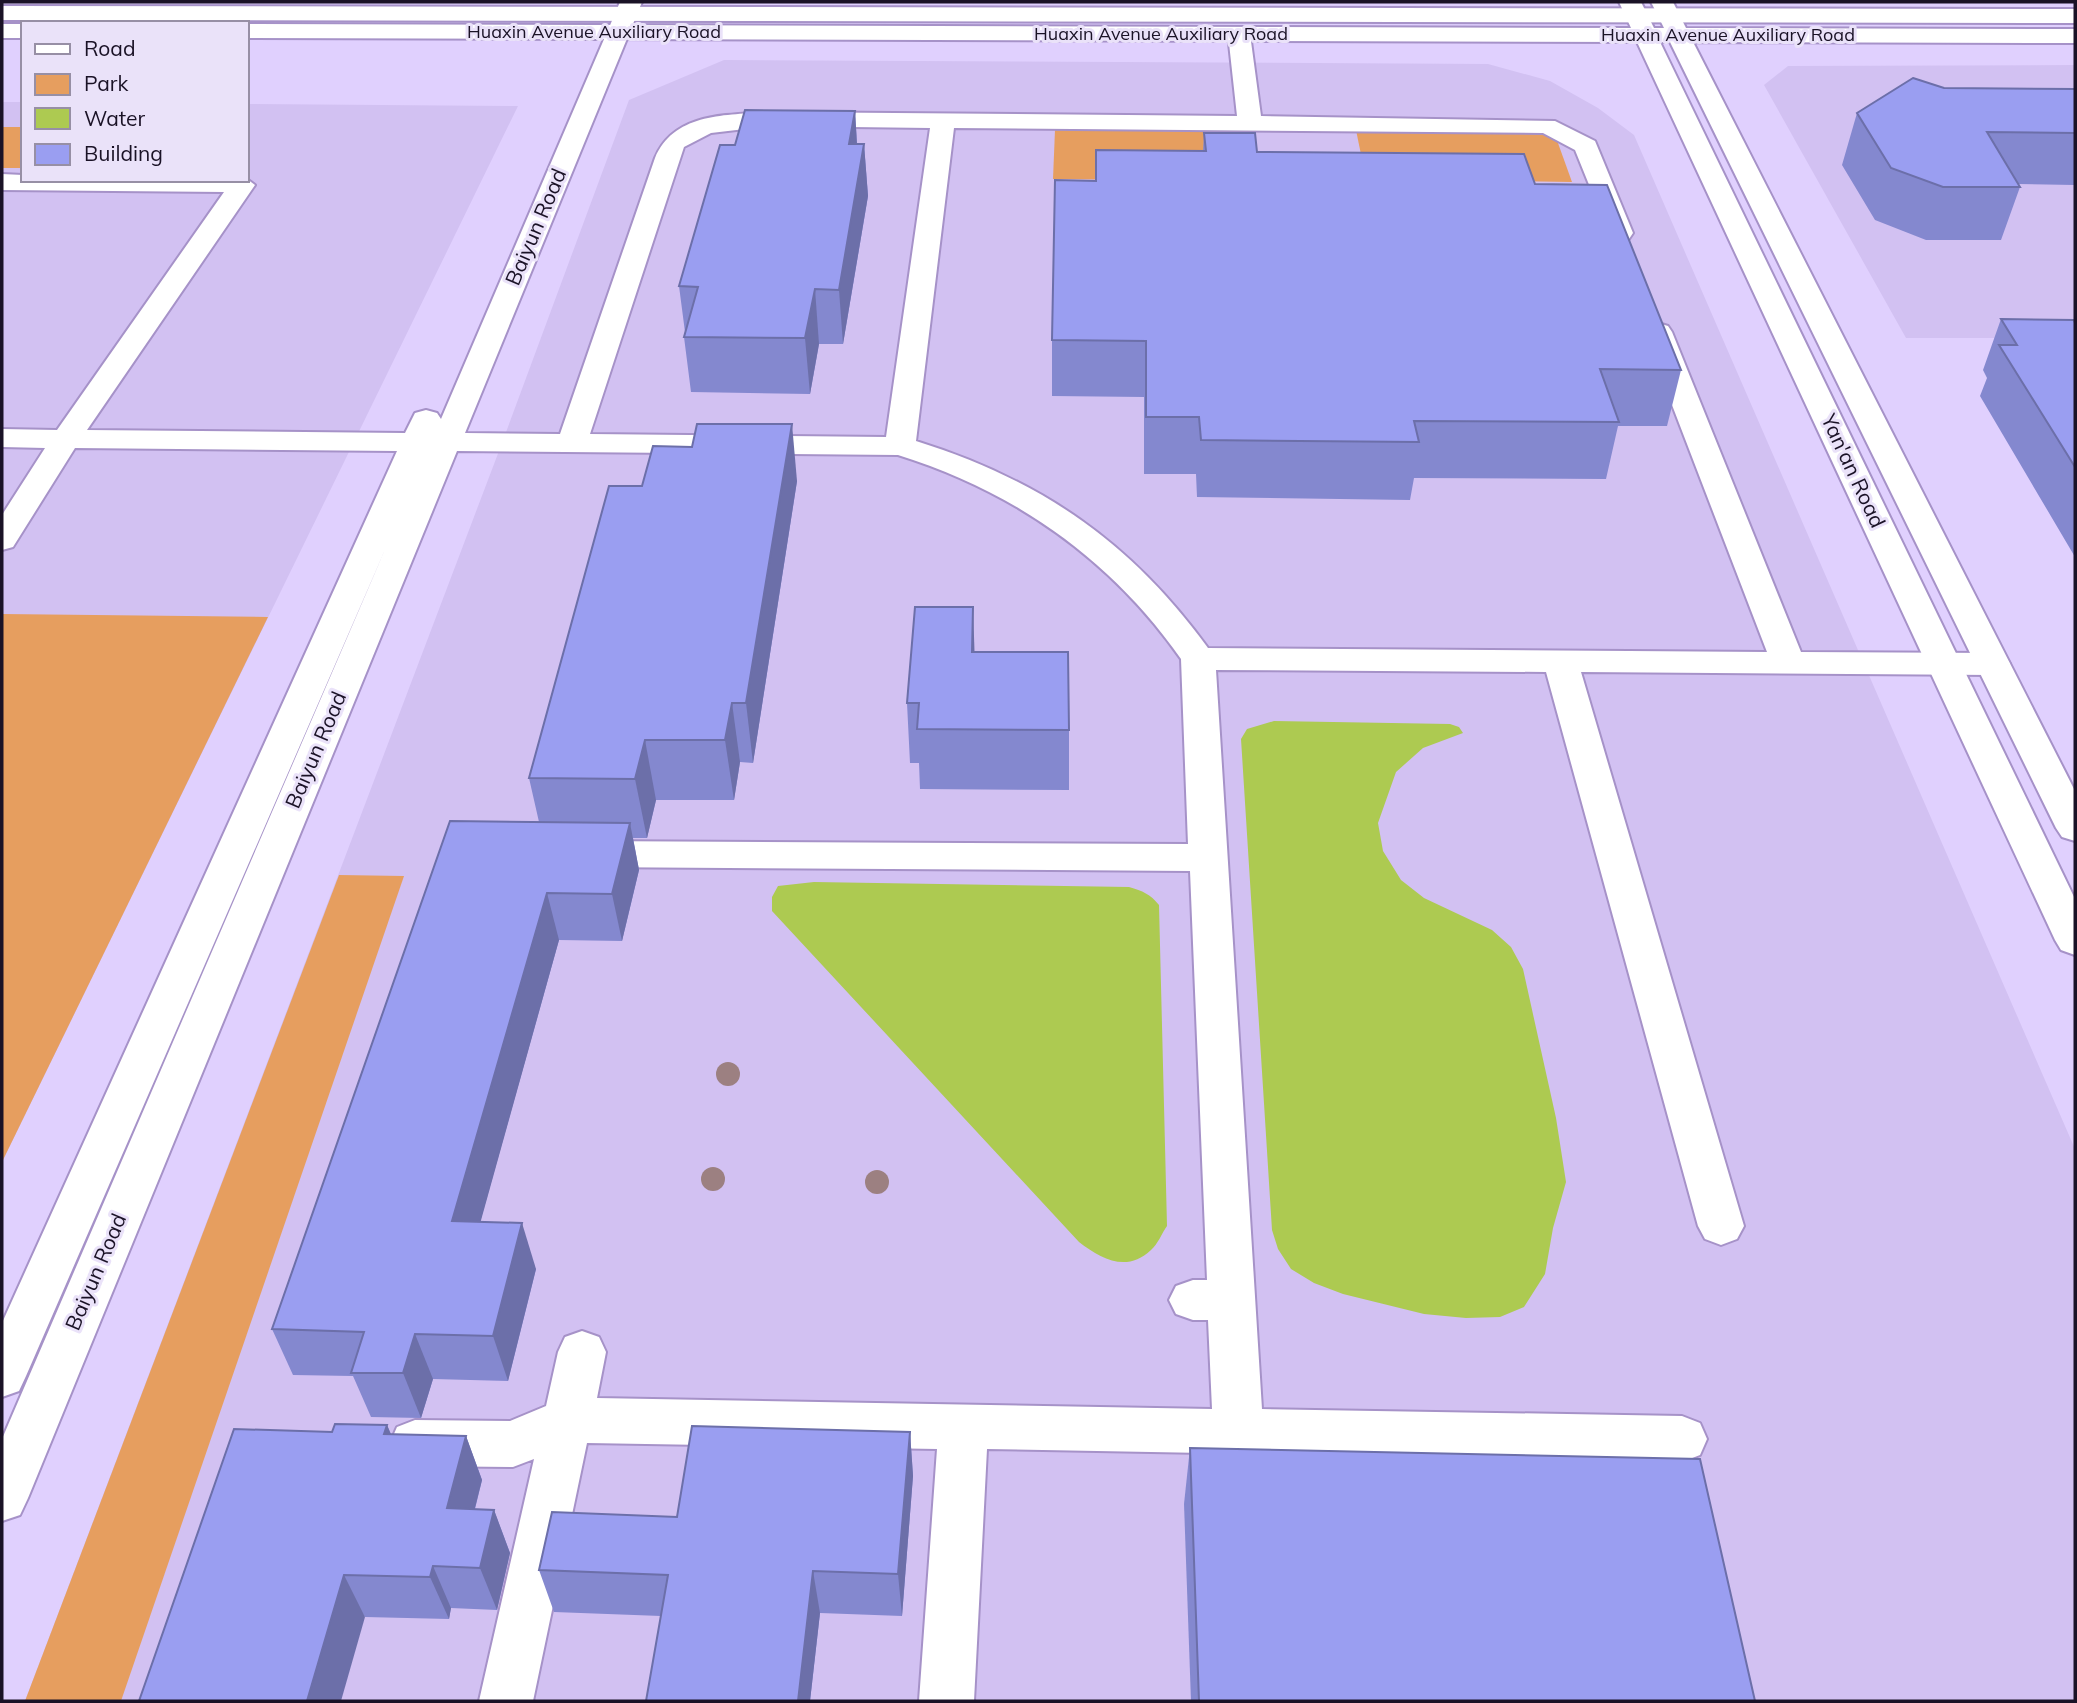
<svg xmlns="http://www.w3.org/2000/svg" width="2077" height="1703" font-family="Mulish,sans-serif">
<rect width="100%" height="100%" fill="#e0d0fe"/>
<g fill="#d2c1f2">
<path d="M724,60L1488,64L1550,81L1598,108L1634,135L2075,1149V1701H25L502,443L629,100Z"/>
<path d="M2075,65V338H1906L1764,85L1788,66Z"/>
<path d="M2,102H23V180H247V104L518,106L2,1162Z"/>
</g>
<g fill="#e69e5f">
<rect x="2" y="127" width="21" height="41"/>
<path d="M1055,130L1252,132L1257,181L1053,179Z"/>
<path d="M1356,130L1554,132L1572,182L1366,179Z"/>
<path d="M2,614L268,617L2,1162Z"/>
<path d="M339,875L404,876L121,1701H25Z"/>
</g>
<g fill="#adca51">
<path d="M1274,721L1450,724L1459,727L1463,733L1423,748L1396,772L1378,823L1383,851L1401,880L1424,898L1492,930L1511,947L1523,969L1556,1118L1566,1182L1553,1228L1545,1274L1524,1307L1500,1317L1466,1318L1424,1314L1343,1294L1314,1283L1291,1269L1278,1249L1272,1230L1241,739L1247,729Z"/>
<path d="M814,882L1129,887C1143,891 1150,894 1159,905L1167,1226C1162,1233 1158,1244 1151,1250C1127,1273 1101,1259 1079,1242L772,911V897L778,886Z"/>
</g>
<g fill="none" stroke-linecap="round" stroke-linejoin="round">
<g stroke="#a692c8" stroke-width="4">
<path id="minor" d="M620,2H642L465,433L560,434L655,158C674,112 728,115 771,112L1237,116L1228,34L1231,29H1247L1250,34L1261,116L1555,121L1595,141L1633,233L1629,239L1620,241L1611,239L1575,150L1543,133L954,128L916,441C1041,480 1131,542 1208,648L1767,652L1644,332L1648,326L1658,323L1668,326L1672,332L1801,652L1993,653L2005,656L2010,664L2005,672L1993,675L1581,672L1744,1226L1737,1239L1721,1245L1705,1239L1698,1226L1546,672L1216,670L1262,1409L1682,1416L1700,1423L1707,1439L1700,1455L1682,1462L987,1449L974,1701H919L937,1449L587,1443L533,1701H479L534,1459L513,1467L415,1466L397,1459L390,1443L397,1427L415,1420L510,1421L546,1406L558,1352L565,1337L582,1331L599,1337L606,1352L597,1398L1212,1409L1208,1320H1193L1176,1314L1169,1300L1176,1286L1193,1280H1207L1190,871L584,867L570,863L565,854L570,845L584,841L1188,844L1181,659C1111,559 1014,491 898,455L457,451L28,1498L20,1515L2,1521V1439L387,545L26,1376L19,1391L2,1397V1323L397,451L75,448L13,547L2,550V515L45,448L2,447V429L57,430L224,192L2,190V174L23,175V180L247,179L255,185L87,430L405,433L415,413L426,410L437,413L441,419ZM771,126L930,128L886,437L590,434L684,147L711,133Z"/>
</g>
<g stroke="#a692c8" stroke-width="4">
<g id="major">
<path d="M1619,2H1641L1654,28H1664L1651,2H1673L1686,28L2075,29V43L1693,42L2075,791V841L2062,837L2056,828L1670,42H1660L2075,899V955L2061,950L2055,940L1637,42L247,38V24L1631,28Z"/>
<rect x="2" y="24" width="21" height="14"/>
</g>
</g>
<g stroke="#a692c8" stroke-width="4">
<path id="highway" d="M2,6L2075,9V23L2,20Z"/>
</g>
<use href="#minor" fill="#fff" fill-rule="evenodd"/>
<use href="#major" fill="#fff" fill-rule="evenodd"/>
<use href="#highway" fill="#fff" fill-rule="evenodd"/>
</g>
<g fill="#9c8081">
<circle cx="728" cy="1074" r="12"/>
<circle cx="713" cy="1179" r="12"/>
<circle cx="877" cy="1182" r="12"/>
</g>
<g fill="#8488cf">
<path d="M1944,88L2075,89V185L2018,184L2020,187L2001,240H1926L1875,220L1842,165L1857,113Z"/>
<path d="M855,111L857,144H864L868,196L843,344H819L810,394L691,392L684,337L685,332L679,286L735,145Z"/>
<path d="M1204,133L1257,152L1535,184L1681,370L1667,426H1618L1606,479L1414,478L1410,500L1197,497L1196,474H1144V397L1052,396V340L1095,181L1096,150L1203,151Z"/>
<path d="M2001,319L2075,323V557L1980,396L1987,378L1983,370Z"/>
<path d="M797,481L753,763L740,762L734,800H656L647,838H633L639,870L622,941L559,940L480,1222L536,1269L508,1381L433,1379L421,1418L371,1417L353,1376L293,1375L272,1329L539,822L529,778L642,486Z"/>
<path d="M974,652L1069,730V790L920,789L919,763H910L907,703Z"/>
<path d="M387,1425L391,1434L466,1436L482,1480L475,1509L494,1510L510,1553L497,1610L451,1608L449,1619L365,1617L234,1429L332,1432Z"/>
<path d="M910,1432L913,1476L902,1616L820,1613L810,1701H646L661,1616L554,1612L539,1570L677,1517Z"/>
<path d="M1190,1448L1755,1701H1191L1184,1504Z"/>
</g>
<g fill="#6c6fa9">
<path d="M855,111L858,162L849,144Z"/>
<path d="M864,144L868,196L843,344L839,290Z"/>
<path d="M815,289L819,344L810,394L805,338Z"/>
<path d="M792,424L797,481L753,763L746,703Z"/>
<path d="M973,607L975,666L972,652Z"/>
<path d="M732,703L740,762L734,800L725,740Z"/>
<path d="M645,740L656,800L647,838L635,779Z"/>
<path d="M630,823L639,870L622,941L612,894Z"/>
<path d="M547,893L559,940L468,1267L452,1221Z"/>
<path d="M522,1223L536,1269L508,1381L493,1336Z"/>
<path d="M415,1334L433,1379L421,1418L403,1373Z"/>
<path d="M387,1425L405,1469L384,1434Z"/>
<path d="M910,1432L913,1476L902,1616L898,1574Z"/>
<path d="M466,1436L482,1480L464,1551L447,1508Z"/>
<path d="M494,1510L510,1553L497,1610L480,1568Z"/>
<path d="M433,1566L451,1608L449,1619L430,1577Z"/>
<path d="M813,1571L820,1613L810,1701H798Z"/>
<path d="M344,1575L365,1617L341,1701H307Z"/>
</g>
<g fill="#9a9ef1" stroke="#6c6fa9" stroke-width="2">
<path d="M1913,78L1944,88L2075,89V133L1987,132L2020,187H1943L1891,168L1857,113Z"/>
<path d="M745,110L855,111L849,144H864L839,290L815,289L805,338L684,337L698,287L679,286L720,145H735Z"/>
<path d="M1204,133H1255L1257,152L1524,154L1535,184L1607,185L1681,370L1600,369L1619,422L1414,421L1419,442L1201,440L1199,417H1146V341L1052,340L1055,180L1096,181V150L1206,151Z"/>
<path d="M2001,319L2074,320L2075,323V467L1999,345H2017Z"/>
<path d="M697,424H792L746,703H732L725,740H645L635,779L529,778L609,486H642L653,446L692,447Z"/>
<path d="M915,607H973L972,652H1068L1069,730L917,729L919,703H907Z"/>
<path d="M450,821L630,823L612,894L547,893L452,1221L522,1223L493,1336L415,1334L403,1373H351L364,1332L272,1329Z"/>
<path d="M335,1424L387,1425L384,1434L466,1436L447,1508L494,1510L480,1568L433,1566L430,1577L344,1575L307,1701H139L234,1429L332,1432Z"/>
<path d="M692,1426L910,1432L898,1574L813,1571L798,1701H646L668,1575L539,1570L552,1512L677,1517Z"/>
<path d="M1190,1448L1700,1459L1755,1701H1199Z"/>
</g>
<g text-anchor="middle" stroke-width="6" stroke-linejoin="round" paint-order="stroke">
<g font-size="18" fill="#1a1226" stroke="#eae2f9">
<text x="594" y="38">Huaxin Avenue Auxiliary Road</text>
<text x="1161" y="40">Huaxin Avenue Auxiliary Road</text>
<text x="1728" y="41">Huaxin Avenue Auxiliary Road</text>
</g>
<g font-size="21" fill="#1a1226" stroke="#eae2f9">
<text transform="translate(536 227) rotate(-67)" y="7">Baiyun Road</text>
<text transform="translate(1853 471) rotate(65)" y="7">Yan'an Road</text>
<text transform="translate(316 750) rotate(-67)" y="7">Baiyun Road</text>
<text transform="translate(96 1272) rotate(-67)" y="7">Baiyun Road</text>
</g>
</g>
<rect width="2077" height="1703" fill="none" stroke="#1a1226" stroke-width="7"/>
<rect x="21" y="21" width="228" height="161" fill="#eae2f9" stroke="#978fa5" stroke-width="2"/>
<rect x="35" y="44" width="35" height="10" fill="#ffffff" stroke="#978fa5" stroke-width="2"/>
<text x="84" y="56" font-size="21" fill="#1a1226">Road</text>
<rect x="35" y="74" width="35" height="21" fill="#e69e5f" stroke="#978fa5" stroke-width="2"/>
<text x="84" y="91" font-size="21" fill="#1a1226">Park</text>
<rect x="35" y="108" width="35" height="21" fill="#adca51" stroke="#978fa5" stroke-width="2"/>
<text x="84" y="126" font-size="21" fill="#1a1226">Water</text>
<rect x="35" y="144" width="35" height="21" fill="#9a9ef1" stroke="#978fa5" stroke-width="2"/>
<text x="84" y="161" font-size="21" fill="#1a1226">Building</text>
</svg>
